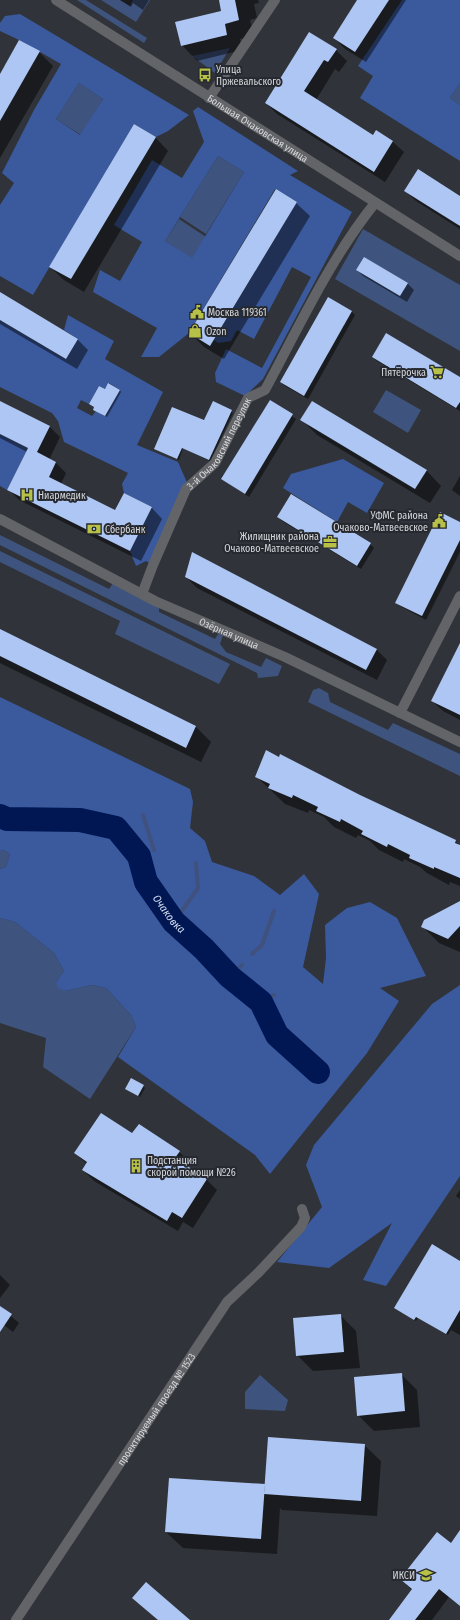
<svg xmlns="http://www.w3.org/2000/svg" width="460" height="1620" font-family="'Fira Sans Condensed',sans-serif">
<rect width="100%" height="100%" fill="#303339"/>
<g fill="#3e547e">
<path d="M77,0H86L147,38L144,43Z"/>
<path d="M101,0H120L130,6L133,0H150L136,22Z"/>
<path d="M230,48L215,73L192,56Z"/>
<path d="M79,83L103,99L81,135L56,119Z"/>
<path d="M460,83V105L450,98Z"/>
<path d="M218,156L244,172L206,234L180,217Z"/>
<path d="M179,219L206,237L192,259L165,241Z"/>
<path d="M363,229L460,285V351L335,279Z"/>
<path d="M386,390L421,410L408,433L373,412Z"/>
<path d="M0,535L109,589L113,583L159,606V612L215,639L218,634L223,635L220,644L226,652L261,667L266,658L282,666L278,676L258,678L257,673L0,545Z"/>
<path d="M0,551L230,664L219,684L115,634L120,621L0,562Z"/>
<path d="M319,688L328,693L330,702L388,730L393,723L460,754V776L308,702L313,690Z"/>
<path d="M4,850L10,854L6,867L0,869V851Z"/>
<path d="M0,918L15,922L54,953L64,971L56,982L65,991L92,985L106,988L131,1015L136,1027L90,1099L43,1067L46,1038L0,1023Z"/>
<path d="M260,1375L288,1400L285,1411L245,1409V1392Z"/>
</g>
<g fill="#3a5a9d" fill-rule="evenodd">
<path d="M402,0H460V83L450,98L460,105V161L360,98L373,76L358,66Z"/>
<path d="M20,14L189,115L168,131L156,137L134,124L33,295L0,276V205L14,183L2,173L34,110L61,64L19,40L0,31V23L5,16ZM79,83L103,99L80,135L56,119Z"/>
<path d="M198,107L298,171L290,175L352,212L263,379L245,396L216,382L215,373L226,349L262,368L311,277L292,267L254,339L237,330L231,341L218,343L214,340L297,202L275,189L189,333L159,357H141L157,328L93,292L100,270L120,281L142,242L114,225L152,160L182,178L204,142L193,111ZM218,156L244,172L192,258L165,241Z"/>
<path d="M68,315L114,341L105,359L163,392L137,445L178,462L189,487L153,565L146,561L136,566L130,551L152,507L124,493L122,484L128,473L64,442L58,421L52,413L0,387V320L66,359L78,339L64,330ZM109,383L120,390L105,416L96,411L92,416L77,408L81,400L89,404L99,386L105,389Z"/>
<path d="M0,434L28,448L7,490L0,486Z"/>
<path d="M343,459L384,483L367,513L348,502L337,522L283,488L291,474Z"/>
<path d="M0,697L190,789L193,802L190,828L205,841L212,862L254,876L280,895L304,874L319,894L303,967L323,984L326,958L325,925L347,908L370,902L397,918L426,976L380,988L399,1001L367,1053L270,1174L255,1155L118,1057L136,1027L131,1015L106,988L92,985L65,991L58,988L56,982L64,971L54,953L15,922L0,918V869L6,867L10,854L4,850L0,851Z"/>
<path d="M460,985V1176L386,1286L363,1280L392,1223L329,1268L277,1262L322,1207L306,1165L314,1145L432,1004Z"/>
</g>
<g fill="#0007">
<path d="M120,0H149L143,10L133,3L131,7Z"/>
<path d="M220,0H258L259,3L254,4L257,18L250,20L254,35L240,39L242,50L197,61L182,45L223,12Z"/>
<path d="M358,0H406L366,62L345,49L334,38Z"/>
<path d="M336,50L347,61L339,72L335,69L316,100L374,136L377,131L393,142L404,152L385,182L277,114L266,103Z"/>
<path d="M39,52L53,66L0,158V76Z"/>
<path d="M155,137L168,151L84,292L64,280L50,267Z"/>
<path d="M405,191L460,197V229L416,201Z"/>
<path d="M296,203L310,216L224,359L204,347L190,333Z"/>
<path d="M364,258L408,284L414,290L407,302L363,276L357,270Z"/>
<path d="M0,294L78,340L88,350L77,369L0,324Z"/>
<path d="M351,311L355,315L308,399L285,386L281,382Z"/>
<path d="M373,357L460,378V411L377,361Z"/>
<path d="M120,390L121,392L107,417L96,411L105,391Z"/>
<path d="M270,401L296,419L249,497L223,479Z"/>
<path d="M0,402L50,427L60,437L49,460L56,463L66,473L61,484L116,511L124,494L152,508L162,519L141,561L19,500L8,489L27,452L0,438Z"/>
<path d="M213,402L233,413L210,461L183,448L179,460L155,449L204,422Z"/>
<path d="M302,420L426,470L441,486L430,503L317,435Z"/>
<path d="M460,476V496L452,490Z"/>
<path d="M278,517L370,544L374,548L361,569L282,521Z"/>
<path d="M460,523V552L426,620L400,606L396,603Z"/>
<path d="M186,577L376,649L387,660L377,680L197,588Z"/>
<path d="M0,630L196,727L211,742L201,762L0,663Z"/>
<path d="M460,646V720L443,711L432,701Z"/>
<path d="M257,777L360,796L455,841L460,846V886L450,882L449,885L427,873L420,867L404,859L403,862L379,850L370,841L358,835L356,838L334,827L324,817L309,810L308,813L285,804Z"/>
<path d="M460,902V952L439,943L423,927Z"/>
<path d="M143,1086L145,1088L140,1097L128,1090Z"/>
<path d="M133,1135L179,1152L190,1162L187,1167L206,1179L217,1190L193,1228L183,1222L178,1231L94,1181L83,1170L87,1164L75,1153Z"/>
<path d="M460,1190V1199L456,1196Z"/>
<path d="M460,1262V1335L451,1330L448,1335L418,1318L416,1321L397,1309Z"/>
<path d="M0,1275L10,1285L0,1298Z"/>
<path d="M0,1307L19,1323L13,1332L0,1322Z"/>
<path d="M340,1315L356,1331L360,1368L313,1371L297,1355Z"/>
<path d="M401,1374L417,1390L420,1427L374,1431L358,1415Z"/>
<path d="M364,1445L381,1461L377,1516L282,1510L280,1508L277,1554L183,1548L166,1532Z"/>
<path d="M460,1533V1606L449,1597L432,1620H390L413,1591L401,1579L451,1544Z"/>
</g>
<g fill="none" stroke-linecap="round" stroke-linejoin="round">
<g stroke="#41517d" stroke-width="4">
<path d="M143,815L154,850"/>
<path d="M174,922L198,888L196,863"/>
<path d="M252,954L262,945L274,911"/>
<path d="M230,977L242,965"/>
<path d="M261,1002L274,995"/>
</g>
<path stroke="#011754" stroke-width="24" id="s1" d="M0,816L7,819L80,820L116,828L139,856L146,882L174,922L204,949L230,977L261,1002L277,1035L318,1072"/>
</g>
<g fill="#aec6f3">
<path d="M219,0H235L239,20L225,24L227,35L181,46L175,22L221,11Z"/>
<path d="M357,0H389L355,52L333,38Z"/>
<path d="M309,32L337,49L328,62L324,60L304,91L373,135L376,130L393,141L374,172L265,103Z"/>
<path d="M19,40L40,51L0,121V74Z"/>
<path d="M134,124L156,137L71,279L49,267Z"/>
<path d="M418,169L460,196V226L404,191Z"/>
<path d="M276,189L297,202L210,346L189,333Z"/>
<path d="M364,257L408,283L400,296L356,270Z"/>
<path d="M0,292L78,339L66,359L0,320Z"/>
<path d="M328,297L352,311L304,396L280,382Z"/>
<path d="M386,333L460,377V402L456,408L372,357Z"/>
<path d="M108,383L120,390L105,416L93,410L94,407L89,404L99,386L105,389Z"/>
<path d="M270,400L293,414L245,494L221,479Z"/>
<path d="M0,401L50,426L37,452L56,462L49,477L115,510L124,493L152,507L130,551L7,490L28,448L0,434Z"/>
<path d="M213,401L232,410L209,460L182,448L177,459L154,449L172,407L204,420Z"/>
<path d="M312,401L427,470L415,489L300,420Z"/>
<path d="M291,494L371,543L357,566L277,517Z"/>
<path d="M440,512L460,522V540L422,616L395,603Z"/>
<path d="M192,552L377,649L366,670L185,577Z"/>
<path d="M0,629L196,726L186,748L0,656Z"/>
<path d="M460,643V715L431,701Z"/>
<path d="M266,750L279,757L280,754L360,795L456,840L455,843L460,845V878L434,867V869L409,858L410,855L388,844L387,847L361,834L363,831L341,819L340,822L316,811L318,807L293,795L292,798L268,788L270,784L255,777Z"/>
<path d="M460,901V926L448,939L421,927L424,920Z"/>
<path d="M131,1078L144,1085L138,1096L125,1089Z"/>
<path d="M101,1113L132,1133L139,1124L180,1151L175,1158L207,1179L182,1218L172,1212L167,1221L82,1170L87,1162L74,1153Z"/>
<path d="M432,1244L460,1261V1310L446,1334L416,1317L414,1320L394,1308Z"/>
<path d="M0,1306L12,1314L0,1332Z"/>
<path d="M341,1314L344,1352L296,1356L293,1318Z"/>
<path d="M402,1373L405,1411L357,1416L354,1377Z"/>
<path d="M268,1437L365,1444L361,1501L264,1494Z"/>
<path d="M169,1478L265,1484L261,1539L165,1532Z"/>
<path d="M460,1530V1606L439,1589L415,1620H389L412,1589L400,1579L414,1561L437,1532L451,1543Z"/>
<path d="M146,1582L190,1620H158L132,1598Z"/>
</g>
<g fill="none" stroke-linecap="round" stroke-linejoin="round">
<g stroke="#626467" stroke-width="10">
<path d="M209,98L275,0"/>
<path id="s2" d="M142,594L153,565L186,489L215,463L248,398L265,390C299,327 330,259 375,203"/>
<path d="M400,713L460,596"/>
<path id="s3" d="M16,1620L227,1302L259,1272L301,1227L305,1218L302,1209"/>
</g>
<g stroke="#626467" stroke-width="10">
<path id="s4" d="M56,0L460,256"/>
<path id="s5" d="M0,519L155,601L285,657L460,742"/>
</g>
</g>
<defs>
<g id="bus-bare" transform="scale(1.08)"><path d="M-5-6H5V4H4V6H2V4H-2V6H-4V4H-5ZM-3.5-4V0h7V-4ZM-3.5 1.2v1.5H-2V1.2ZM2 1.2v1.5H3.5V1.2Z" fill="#b8c147" stroke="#26292f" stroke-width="2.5" paint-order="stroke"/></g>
<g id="civic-bare" transform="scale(1.08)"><path d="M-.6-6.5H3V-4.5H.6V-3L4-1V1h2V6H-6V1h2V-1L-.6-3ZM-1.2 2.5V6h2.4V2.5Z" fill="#b8c147" stroke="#26292f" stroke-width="2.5" paint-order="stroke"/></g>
<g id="shop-bare" transform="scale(1.08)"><path d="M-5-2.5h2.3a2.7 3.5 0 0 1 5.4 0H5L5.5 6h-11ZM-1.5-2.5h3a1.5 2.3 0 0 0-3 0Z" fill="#b8c147" stroke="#26292f" stroke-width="2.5" paint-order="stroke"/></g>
<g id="supermarket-bare" transform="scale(1.08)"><path d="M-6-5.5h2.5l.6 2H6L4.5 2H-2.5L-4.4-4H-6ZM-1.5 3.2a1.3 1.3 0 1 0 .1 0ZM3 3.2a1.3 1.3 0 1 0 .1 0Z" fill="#b8c147" stroke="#26292f" stroke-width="2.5" paint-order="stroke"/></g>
<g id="hospital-bare" transform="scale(1.08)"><path d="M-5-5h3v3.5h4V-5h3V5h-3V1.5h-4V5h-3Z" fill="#b8c147" stroke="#26292f" stroke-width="2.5" paint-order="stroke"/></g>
<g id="bank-bare" transform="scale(1.08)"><path d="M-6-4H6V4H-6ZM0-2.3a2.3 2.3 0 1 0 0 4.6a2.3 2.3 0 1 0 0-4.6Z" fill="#b8c147" stroke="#26292f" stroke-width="2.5" paint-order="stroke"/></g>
<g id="office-bare" transform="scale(1.08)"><path d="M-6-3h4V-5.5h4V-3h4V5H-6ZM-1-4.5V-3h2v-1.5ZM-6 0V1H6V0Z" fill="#b8c147" stroke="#26292f" stroke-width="2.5" paint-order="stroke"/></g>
<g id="building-bare" transform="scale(1.08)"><path d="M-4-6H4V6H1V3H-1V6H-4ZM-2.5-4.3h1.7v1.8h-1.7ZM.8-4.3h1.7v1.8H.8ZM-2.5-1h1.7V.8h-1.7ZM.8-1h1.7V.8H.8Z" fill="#b8c147" stroke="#26292f" stroke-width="2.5" paint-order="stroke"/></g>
<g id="university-bare" transform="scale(1.08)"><path d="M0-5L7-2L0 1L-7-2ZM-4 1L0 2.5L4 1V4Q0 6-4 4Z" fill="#b8c147" stroke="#26292f" stroke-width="2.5" paint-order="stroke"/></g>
</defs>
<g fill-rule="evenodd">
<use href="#bus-bare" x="205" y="75"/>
<use href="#civic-bare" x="197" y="312"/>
<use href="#shop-bare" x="195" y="331"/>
<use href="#supermarket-bare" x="437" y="372"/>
<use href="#hospital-bare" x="27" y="495"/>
<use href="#civic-bare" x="439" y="521"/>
<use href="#bank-bare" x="94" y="529"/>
<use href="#office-bare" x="330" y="542"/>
<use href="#building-bare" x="136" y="1166"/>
<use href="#university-bare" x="426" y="1575"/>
</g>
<g text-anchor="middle" stroke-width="4" stroke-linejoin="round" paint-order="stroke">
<g font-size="10" fill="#d7d9dd" stroke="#26292f" text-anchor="start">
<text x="216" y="73">Улица<tspan x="216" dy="12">Пржевальского</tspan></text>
<text x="208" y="316">Москва 119361</text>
<text x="206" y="335">Ozon</text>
<text x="426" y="376" text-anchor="end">Пятёрочка</text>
<text x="38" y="499">Ниармедик</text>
<text x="428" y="519" text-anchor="end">УФМС района<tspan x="428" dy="12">Очаково-Матвеевское</tspan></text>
<text x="105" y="533">Сбербанк</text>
<text x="319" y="540" text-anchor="end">Жилищник района<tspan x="319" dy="12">Очаково-Матвеевское</tspan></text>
<text x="147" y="1164">Подстанция<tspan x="147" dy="12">скорой помощи №26</tspan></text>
<text x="415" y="1579" text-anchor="end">ИКСИ</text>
</g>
<g font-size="10" fill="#d7d9dd" stroke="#26292f">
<text dy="4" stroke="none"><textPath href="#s4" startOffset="239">Большая Очаковская улица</textPath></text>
<text dy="4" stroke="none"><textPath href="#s2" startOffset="171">3-й Очаковский переулок</textPath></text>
<text dy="4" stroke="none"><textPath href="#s5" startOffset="256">Озёрная улица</textPath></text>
<text dy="4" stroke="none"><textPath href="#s3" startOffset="253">проектируемый проезд № 1523</textPath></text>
</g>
<g font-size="11" font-style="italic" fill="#d0dbee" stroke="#26292f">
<text dy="4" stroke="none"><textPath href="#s1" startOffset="220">Очаковка</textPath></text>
</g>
</g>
</svg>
